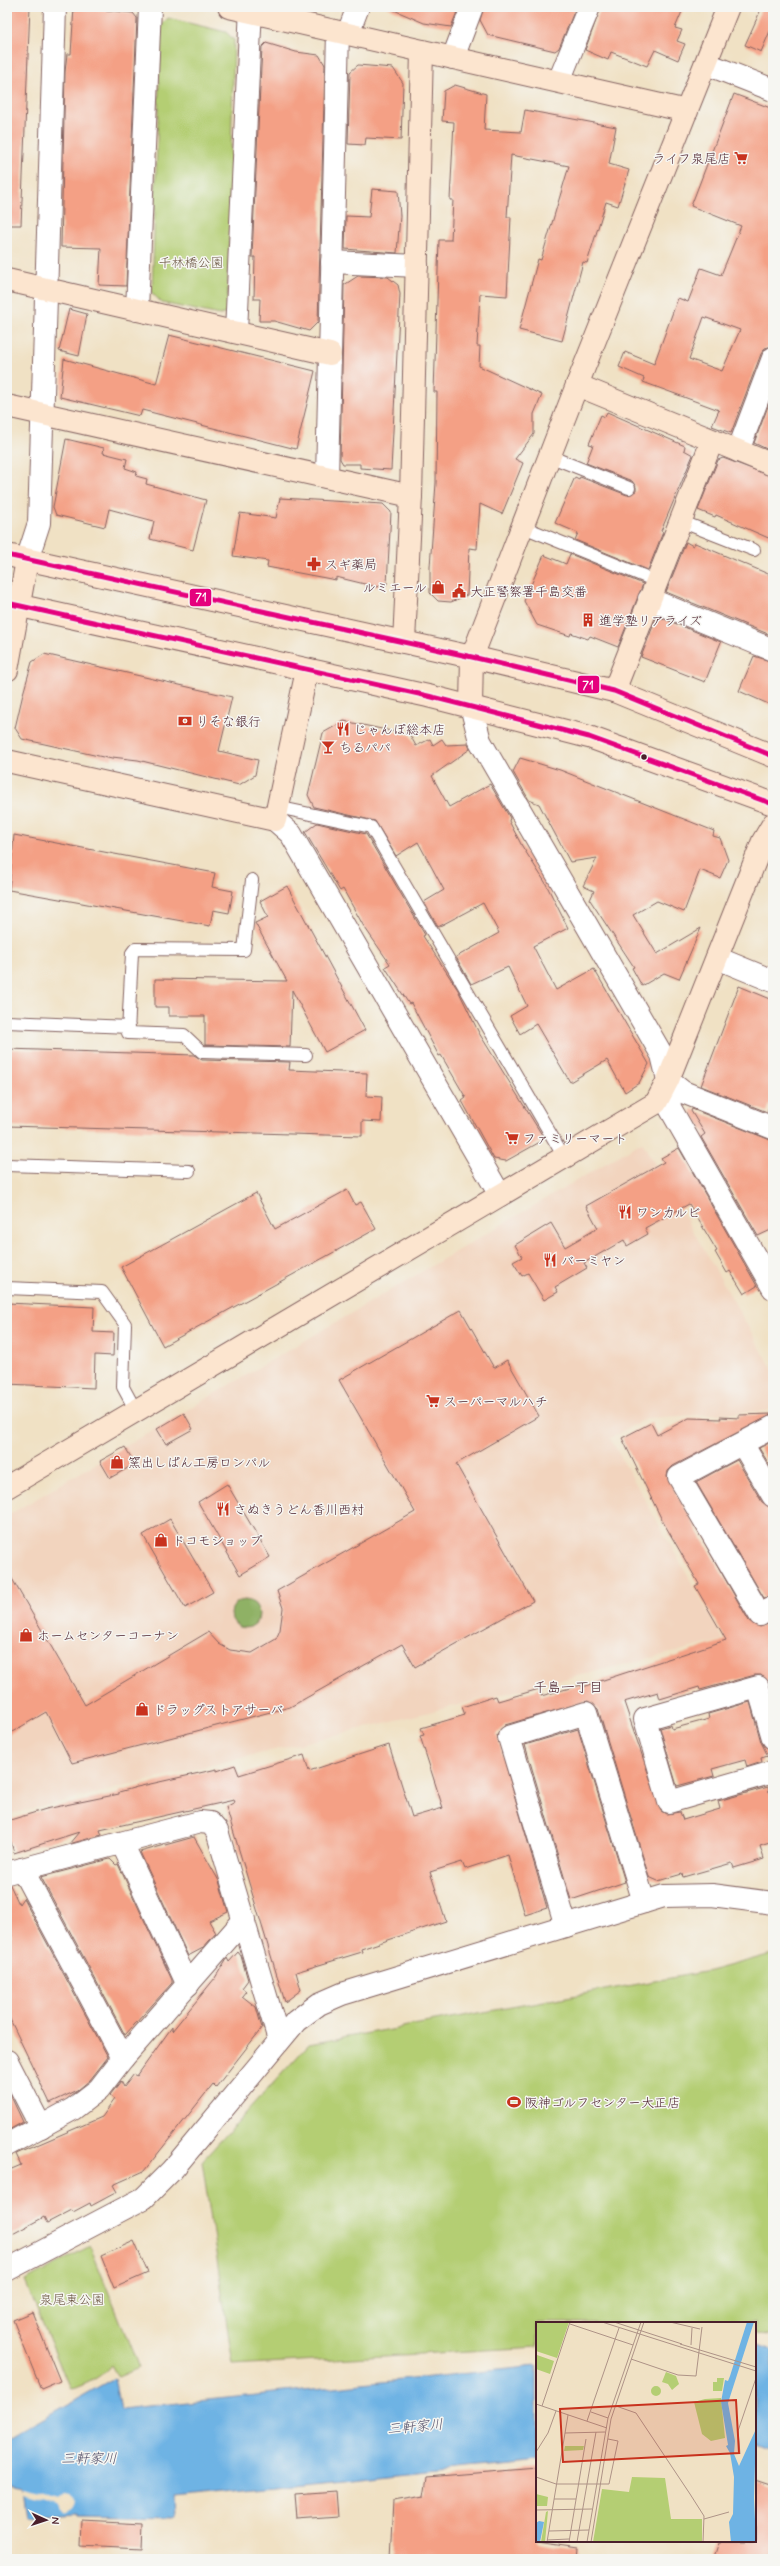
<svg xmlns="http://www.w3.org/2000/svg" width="780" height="2566" font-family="Mynerve,'Klee One',sans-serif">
<rect width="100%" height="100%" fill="#f6f6f2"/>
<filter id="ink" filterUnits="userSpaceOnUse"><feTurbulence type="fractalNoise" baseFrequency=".025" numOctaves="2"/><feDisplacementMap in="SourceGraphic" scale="8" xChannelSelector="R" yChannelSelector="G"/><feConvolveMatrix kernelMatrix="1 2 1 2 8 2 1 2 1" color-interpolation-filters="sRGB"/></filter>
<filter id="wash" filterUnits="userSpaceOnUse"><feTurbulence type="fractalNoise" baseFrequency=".012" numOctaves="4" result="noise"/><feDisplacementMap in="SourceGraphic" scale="16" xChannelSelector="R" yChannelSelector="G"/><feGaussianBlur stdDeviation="0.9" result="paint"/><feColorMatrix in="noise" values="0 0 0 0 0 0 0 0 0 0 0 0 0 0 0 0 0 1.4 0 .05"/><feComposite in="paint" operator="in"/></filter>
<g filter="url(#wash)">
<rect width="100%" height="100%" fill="#f0e1c4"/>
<path fill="#f2d4be" d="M642,1142L773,1370V1407L767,1411L646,1418L610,1438L724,1640L7,1815V1516Z"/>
<g fill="#b4ce73" stroke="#7f764f">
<path d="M168,18L226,32L234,40L227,313L220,315L162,303L152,293L161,25Z"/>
<path d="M772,1954L773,2335L755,2334V2323H537V2347L233,2365L202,2161L309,2044L709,1971Z"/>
<path d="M90,2246L139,2368L118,2377L111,2365C102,2377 84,2386 70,2389L25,2281Z"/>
</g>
<circle fill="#8fb165" stroke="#6c6848" cx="245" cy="1614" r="14"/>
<g fill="#6eb3e4" stroke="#5c6988">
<path d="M755,2344L773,2350V2451L755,2444Z"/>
<path d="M537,2366V2460L174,2497L175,2518L79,2516L78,2514L27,2517L23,2489L7,2486V2439L114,2378L120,2409Z"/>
</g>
<path fill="#f0e1c4" d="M23,2489L58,2498L64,2493L69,2494L75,2500L74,2505L67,2512L63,2511L56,2503L23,2494Z"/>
<g id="blocks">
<g fill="#f4a085" fill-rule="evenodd">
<path d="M7,7H30L21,225H7Z"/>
<path d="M74,7H105V10L133,13L137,18L126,286L99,285L101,248L61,247L65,72L67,54H71Z"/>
<path d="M387,7H459L451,27L424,23Z"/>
<path d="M484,7H576L559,48L555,51L488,35L480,20Z"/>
<path d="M601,7H684L675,28L682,30L677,41L685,44L678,60L655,50L647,66L611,52L608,60L585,50Z"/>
<path d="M762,7H773V24L761,52L745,45Z"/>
<path d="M266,43L296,52L319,55L325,65L318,322L309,331L274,321H259L260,299H254L255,257H252L254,211L262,47Z"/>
<path d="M358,65L393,68L403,83L401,140L366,138L365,145L348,144L350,72Z"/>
<path d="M455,85L486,94L484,130L521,132L525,110L616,127L609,164L629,170L618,206L606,202L587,263L583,262L562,341L519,330L538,259L541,260L569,166L511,155L507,217H511L507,296L480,294L477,346H480L479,366L542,395L534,414V434L515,459L523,463L502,514L480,504L477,549L469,548L467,595L451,602L438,601L430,593V567L436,483L437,392H434L439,240H451L453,200H450L454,122L442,121L444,91Z"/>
<path d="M734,94L773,109V346L765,348L761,354L731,433L712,426L719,410L643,382L644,378L619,367L625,352L654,364L678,298L688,302L701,268L721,275L741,226L691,206ZM704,317L740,330L722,371L689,359Z"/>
<path d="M372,189L398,191L400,216L397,253L345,249L346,216L369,217Z"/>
<path d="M358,276L388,277L398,285L400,294L391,470L360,468V464H343L340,459L344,285Z"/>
<path d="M69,309L87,314L79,356L59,351Z"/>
<path d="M169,335L315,371L296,449L142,410L140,416L60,397L64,359L156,384Z"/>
<path d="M773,393V452L754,443Z"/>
<path d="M607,412L685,446L684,450L693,455L661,531L663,532L648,570L575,540L578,533L555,523L575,477L579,479L580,477L627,495L636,491V487L632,481L586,463L593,445L589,444L601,415L605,417Z"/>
<path d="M66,439L104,448L103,453L127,459L125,468L137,472L136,476L147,479L146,484L206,500L193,550L150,539L154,521L109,509L105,527L56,515L53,507Z"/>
<path d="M723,458L773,477V540L716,515L715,517L698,510L718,460Z"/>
<path d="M280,498L383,504L391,512L387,584L377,587L336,577V580L267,567L268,561L233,556L240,513L276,518Z"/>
<path d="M686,542L693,546L695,543L773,576V636L666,592Z"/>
<path d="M570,554L643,584L618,647L590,636L588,639L571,633L570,636L537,625L524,601L544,555L566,564Z"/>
<path d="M657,616L721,642L705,682L641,657Z"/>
<path d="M44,654L232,697L219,751L258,760L255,775L239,785L138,760L112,757V759L22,739L15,728L23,694L32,662Z"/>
<path d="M754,656L773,662V706L739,691Z"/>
<path d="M344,721L410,735L416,746L430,739L433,745L442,739L446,745L468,744L470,749L432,776L449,807L490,784L510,818L509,821L522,846L545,882L568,928L533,946L556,990L594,969L649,1064L639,1083L625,1092L607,1060L570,1082L536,1024L520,1034L510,1016L527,1006L508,967L471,984L456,957L499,933L483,903L438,927L424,902L444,890L418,842L396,856L375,821L314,807L308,795L323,733Z"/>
<path d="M520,758L560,770L714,831L713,836L720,838L728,860L720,878L700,870L684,912L657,901L633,915L657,954L701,928L679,979L664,973L642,986L632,968L634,967L590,900L594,891L583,886L597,858L570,862L539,804L529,800L513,772Z"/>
<path d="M317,823L366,834L425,935L423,936L458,990L479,1033L542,1135L540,1142L506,1161L494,1159L462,1101L466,1098L441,1055L439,1056L411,1003L409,1004L385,967L390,964L363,925L343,889L340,891L305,832Z"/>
<path d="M14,835L215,873L212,887L233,891L229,913L213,910L210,926L9,890Z"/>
<path d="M287,886L365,1030L325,1052L292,990L290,1047L205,1045V1016H169V1007H155V979L287,981L255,923L268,917L260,901Z"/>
<path d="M739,986L773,1000V1096L767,1112L701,1086Z"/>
<path d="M7,1049L194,1055L202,1060L290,1062L289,1070L367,1073L366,1096L382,1097L381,1122L362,1121V1136L7,1126Z"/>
<path d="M692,1109L773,1141V1229L758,1236L701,1137L705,1134L691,1111Z"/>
<path d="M679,1148L757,1286L744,1294L730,1271L727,1273L715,1252L717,1251L689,1204L645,1228L648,1234L627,1246L624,1240L584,1263L587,1268L555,1287L558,1292L544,1300L528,1273L522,1276L513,1262L522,1257L515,1245L551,1223L565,1247L598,1228L586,1206L664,1162L661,1158Z"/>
<path d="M347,1190L355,1205L361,1202L376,1229L163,1346L121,1267L256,1193L275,1229Z"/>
<path d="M7,1303L94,1307L93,1332L114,1333L113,1356L95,1355L94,1388L7,1384Z"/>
<path d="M461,1310L494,1368L507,1360L539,1416L456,1464L533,1601L415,1667L402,1644L290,1707L72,1763L46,1712L7,1735V1570L85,1705L208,1632L219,1644L230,1650L252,1653L276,1639L280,1630L283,1608L277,1591L415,1512L339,1380Z"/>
<path d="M184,1413L193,1429L166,1444L157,1429Z"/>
<path d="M773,1414L673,1466L668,1471L667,1477L749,1621L760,1627L773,1622V1682L770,1683L761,1675H755L700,1690L699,1687L660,1699L658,1692L624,1702L661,1811L666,1814L680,1812L683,1820L720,1809L718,1801L768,1787L769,1792L773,1791V1842L760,1846L764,1859L734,1868L732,1863L683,1877L682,1874L658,1881L649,1877L598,1709L588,1701L505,1725L497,1735L547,1908L525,1915L508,1855L465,1869L462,1862L430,1872L446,1921L361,1949L362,1952L296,1972L301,1990L285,2002L226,1807L235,1802L234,1800L100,1830L102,1835L69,1844L79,1832L14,1853L11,1842L7,1843V1821L46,1809L119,1794V1792L137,1787L217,1769V1771L235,1765L239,1775L304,1755L309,1771L389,1745L412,1817L443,1808L420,1736L424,1735L421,1728L465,1715L462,1707L496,1696L498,1701L539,1689L541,1696L581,1685L582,1687L726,1640L695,1586L699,1584L662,1520L622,1438L651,1423L657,1435L689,1418L721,1419L720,1417L740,1418L738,1415Z"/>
<path d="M773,1441V1468L772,1469L759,1448Z"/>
<path d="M125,1447L135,1464L110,1478L100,1461Z"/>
<path d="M737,1460L762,1502L773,1508V1595L764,1598L696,1482Z"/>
<path d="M227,1484L270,1557L240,1575L198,1502Z"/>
<path d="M170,1519L213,1592L185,1608L143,1535Z"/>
<path d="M750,1702L761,1742L768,1756L761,1758L762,1762L747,1767L745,1760L712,1769L714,1776L677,1786L660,1728L671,1725L672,1729L709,1719L708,1714Z"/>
<path d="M578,1729L625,1882L571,1900L525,1745Z"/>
<path d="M194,1837L219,1881L228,1912L209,1921L216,1933L203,1948L188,1956L140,1852Z"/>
<path d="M110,1859L116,1865L118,1864L172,1980V1983L125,2035L41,1877Z"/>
<path d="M7,1885H10L19,1904L23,1898L108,2057L90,2080L78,2090L50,2103L7,2013V1939L12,1936L7,1928Z"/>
<path d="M238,1952L241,1956L248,1980L242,1988L246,1991L242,1996L256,2007L262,2028L216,2087L213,2084L144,2171L113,2185L117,2192L91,2206L90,2203L73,2212L72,2210L47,2223L44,2217L7,2237V2171L21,2165L16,2154L102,2117L115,2099L110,2095L121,2081L124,2087L134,2074L137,2076L172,2027V2031L215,1978L227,1958L229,1962Z"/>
<path d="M7,2088L23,2122L7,2131Z"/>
<path d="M134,2241L148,2273L114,2288L101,2256Z"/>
<path d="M32,2312L60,2381L41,2389L13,2320Z"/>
<path d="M537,2468V2543L578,2549L577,2559H390L393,2501L424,2496L427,2477Z"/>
<path d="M755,2480L773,2486V2559H713L719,2541H755Z"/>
<path d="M336,2491L338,2517L297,2520L295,2494Z"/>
<path d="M82,2521L143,2524L142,2549L81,2546Z"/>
</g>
</g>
</g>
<g filter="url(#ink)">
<use href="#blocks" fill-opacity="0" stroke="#846361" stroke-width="1"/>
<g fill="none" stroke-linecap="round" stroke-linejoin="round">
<g stroke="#846361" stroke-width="14">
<g id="lane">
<path d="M549,456L629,488"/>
<path d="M680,521L754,550"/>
<path d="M521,526L656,581"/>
<path d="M277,807L371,827L564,1157"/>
<path d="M252,880L244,950L135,949L132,953L128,1033L184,1035L202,1052L306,1055"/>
<path d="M7,1022L129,1027"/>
<path d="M7,1165L189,1171"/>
<path d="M7,1288L102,1292L125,1324L123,1387L136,1411"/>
</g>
</g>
<g stroke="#846361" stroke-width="24">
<g id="street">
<path d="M348,33L358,7"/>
<path d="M453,58L472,7"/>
<path d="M707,64L773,90"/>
<path d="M559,81L589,7"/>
<path d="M332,262L417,266"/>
<path d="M137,310L150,7"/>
<path d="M236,332L251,7"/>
<path d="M738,451L773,358"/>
<path d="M327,477L338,32"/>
<path d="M27,560L39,523L55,7"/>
<path d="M649,599L773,650"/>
<path d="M471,706L480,741L662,1055L668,1080L670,1108L773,1288"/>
<path d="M275,820L291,834L500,1195"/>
<path d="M717,958L773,981"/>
<path d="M668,1080L683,1092L773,1128"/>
<path d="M773,1427L679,1477L760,1615L773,1607"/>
<path d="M743,1445L773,1496"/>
<path d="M773,1738L758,1687L645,1719L669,1802L773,1772"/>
<path d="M122,1843L188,1985"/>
<path d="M22,1869L123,2058"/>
<path d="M7,1873L200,1822L210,1823L217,1831L279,2040"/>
<path d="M566,1926L509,1737L586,1713L644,1902"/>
<path d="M7,2061L41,2127"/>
<path d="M7,2145L73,2109L99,2089L123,2058L244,1920"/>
<path d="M7,2270L144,2198L172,2170L296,2021L319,2004L342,1994L664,1896L712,1895L773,1903"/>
</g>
</g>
<g stroke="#846361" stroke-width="24">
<g id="secondary">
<path d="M229,7L687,111"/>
<path d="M7,280L330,354"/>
<path d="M577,385L773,465"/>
<path d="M7,406L411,496"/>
<path d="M7,555L472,657L614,691L773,756"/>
<path d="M7,603L428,696L589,737L773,804"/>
<path d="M404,642L411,496L422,51"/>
<path d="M7,670L27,560"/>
<path d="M614,691L712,441"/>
<path d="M471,706L472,657L577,385L728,7"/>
<path d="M7,761L275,820L307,670"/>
<path d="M7,1487L656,1103L668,1080L763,841L773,824"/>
</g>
</g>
<use href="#lane" stroke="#fff" stroke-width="12"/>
<use href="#street" stroke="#fff" stroke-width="22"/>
<use href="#secondary" stroke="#fce5cf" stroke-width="22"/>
<g stroke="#f6f6f2" stroke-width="8">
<g id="bus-1">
<path d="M7,555L472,657L614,691L773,756"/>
<path d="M7,603L428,696L589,737L773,804"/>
</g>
</g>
<use href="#bus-1" stroke="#e5007d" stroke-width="5"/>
</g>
</g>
<defs>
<g id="supermarket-bare" transform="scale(1.08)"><path d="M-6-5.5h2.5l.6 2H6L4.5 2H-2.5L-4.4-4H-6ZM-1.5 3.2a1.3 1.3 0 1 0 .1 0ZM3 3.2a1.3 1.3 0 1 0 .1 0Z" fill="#c8321e" stroke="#f6f6f2" stroke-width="2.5" paint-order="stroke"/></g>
<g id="pharmacy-bare" transform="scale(1.08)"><path d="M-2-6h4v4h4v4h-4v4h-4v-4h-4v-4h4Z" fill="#c8321e" stroke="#f6f6f2" stroke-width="2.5" paint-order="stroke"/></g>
<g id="shop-bare" transform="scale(1.08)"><path d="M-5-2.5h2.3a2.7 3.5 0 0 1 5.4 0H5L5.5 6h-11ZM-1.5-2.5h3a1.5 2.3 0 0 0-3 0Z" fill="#c8321e" stroke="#f6f6f2" stroke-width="2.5" paint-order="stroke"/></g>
<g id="civic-bare" transform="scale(1.08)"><path d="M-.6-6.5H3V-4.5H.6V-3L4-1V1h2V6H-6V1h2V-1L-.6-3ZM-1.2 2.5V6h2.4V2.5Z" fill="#c8321e" stroke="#f6f6f2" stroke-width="2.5" paint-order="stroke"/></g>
<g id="building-bare" transform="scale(1.08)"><path d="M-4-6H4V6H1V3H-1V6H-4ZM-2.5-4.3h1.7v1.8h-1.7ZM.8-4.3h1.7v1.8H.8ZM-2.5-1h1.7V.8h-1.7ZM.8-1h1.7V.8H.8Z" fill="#c8321e" stroke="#f6f6f2" stroke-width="2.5" paint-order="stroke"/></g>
<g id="bank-bare" transform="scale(1.08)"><path d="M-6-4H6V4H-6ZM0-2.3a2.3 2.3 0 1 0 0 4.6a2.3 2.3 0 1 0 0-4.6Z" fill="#c8321e" stroke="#f6f6f2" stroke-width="2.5" paint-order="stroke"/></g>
<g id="restaurant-bare" transform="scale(1.08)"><path d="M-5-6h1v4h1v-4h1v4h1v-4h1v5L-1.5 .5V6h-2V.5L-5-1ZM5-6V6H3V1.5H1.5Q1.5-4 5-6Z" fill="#c8321e" stroke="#f6f6f2" stroke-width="2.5" paint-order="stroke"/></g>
<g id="bar-bare" transform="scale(1.08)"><path d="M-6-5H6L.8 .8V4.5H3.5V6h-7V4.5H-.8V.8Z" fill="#c8321e" stroke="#f6f6f2" stroke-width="2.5" paint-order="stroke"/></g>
<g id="stadium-bare" transform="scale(1.08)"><path d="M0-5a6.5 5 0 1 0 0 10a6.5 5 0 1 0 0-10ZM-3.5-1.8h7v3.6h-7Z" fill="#c8321e" stroke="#f6f6f2" stroke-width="2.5" paint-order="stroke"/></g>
</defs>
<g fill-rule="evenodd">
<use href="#supermarket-bare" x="741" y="158"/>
<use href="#pharmacy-bare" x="314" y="564"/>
<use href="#shop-bare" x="438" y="587"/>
<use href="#civic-bare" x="459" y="591"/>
<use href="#building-bare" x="588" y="620"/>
<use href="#bank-bare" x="185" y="721"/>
<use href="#restaurant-bare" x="343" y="729"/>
<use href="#bar-bare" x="328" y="747"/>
<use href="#supermarket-bare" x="512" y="1138"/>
<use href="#restaurant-bare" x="625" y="1212"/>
<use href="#restaurant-bare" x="550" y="1260"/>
<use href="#supermarket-bare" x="433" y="1401"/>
<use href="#shop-bare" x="117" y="1462"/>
<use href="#restaurant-bare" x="223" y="1509"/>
<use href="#shop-bare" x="161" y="1540"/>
<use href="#shop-bare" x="26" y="1635"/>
<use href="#shop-bare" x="142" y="1709"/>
<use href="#stadium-bare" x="514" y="2102"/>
</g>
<circle fill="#4a1f2b" stroke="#f6f6f2" stroke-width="1.5" cx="644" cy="757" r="3.5"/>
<g text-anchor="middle" stroke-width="3" stroke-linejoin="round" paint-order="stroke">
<g font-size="13" fill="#4a1f2b" stroke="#f6f6f2" text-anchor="start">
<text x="730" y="163" text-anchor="end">ライフ泉尾店</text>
<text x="325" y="569">スギ薬局</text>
<text x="427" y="592" text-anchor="end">ルミエール</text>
<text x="470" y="596">大正警察署千島交番</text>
<text x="599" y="625">進学塾リアライズ</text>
<text x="196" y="726">りそな銀行</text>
<text x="354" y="734">じゃんぼ総本店</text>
<text x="339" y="752">ちるパパ</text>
<text x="523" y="1143">ファミリーマート</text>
<text x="636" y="1217">ワンカルビ</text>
<text x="561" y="1265">バーミヤン</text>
<text x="444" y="1406">スーパーマルハチ</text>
<text x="128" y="1467">窯出しぱん工房ロンパル</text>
<text x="234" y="1514">さぬきうどん香川西村</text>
<text x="172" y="1545">ドコモショップ</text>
<text x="37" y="1640">ホームセンターコーナン</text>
<text x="153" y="1714">ドラッグストアサーバ</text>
<text x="525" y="2107">阪神ゴルフセンター大正店</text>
</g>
<g font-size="13" fill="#6a5441" stroke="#f6f6f2">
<text x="191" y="267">千林橋公園</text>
<text x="72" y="2304">泉尾東公園</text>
</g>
<g font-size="14" fill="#4a1f2b" stroke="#f6f6f2">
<text x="568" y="1692">千島一丁目</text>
</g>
<g font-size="14" font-style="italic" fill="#57536c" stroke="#f6f6f2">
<text transform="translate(415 2426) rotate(-5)" y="5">三軒家川</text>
<text x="89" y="2463">三軒家川</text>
</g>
</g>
<g transform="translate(536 2322)">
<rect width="220" height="220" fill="#f0e1c4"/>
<path d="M0,0H33L21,36L0,29ZM1,33L18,39L14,52L0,47ZM130,50L140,54L143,62L136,68L132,62L126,60ZM181,56H188L186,69H177V60H181ZM115 69a5 5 0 1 1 10 0a5 5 0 1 1-10 0ZM185,76L189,116L175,119L166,112L158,80L169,77ZM29,124H48L47,128L28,129ZM96,155L129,156L135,197H166V220H57L66,167L93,170ZM0,172L12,175L11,184H0ZM12,189L9,220H5L10,190Z" fill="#b4ce73"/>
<path d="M211,0H218L192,81L199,119L198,132L203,144L220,107L218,176L220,220H195L193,200L197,192L198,155L194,131L190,124L192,123L185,80L189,58L192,59L194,54ZM3,199L8,200L4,220H0V201Z" fill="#6eb3e4"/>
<path fill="none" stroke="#6eb3e4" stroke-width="2" d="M199,172L216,176"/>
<path fill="none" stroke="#ae9387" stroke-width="1" d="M66,0L220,49M78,0L146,22M134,0L164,7M34,2L97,23M144,22L220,45M155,23L156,6M95,37L142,53L160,54L166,5M0,82L71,106M6,84L34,0M80,84L100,91L154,172L168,194L167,220M55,90L72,96M51,99L83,6M29,111L69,110M0,130L12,111L20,89M204,132L202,109L220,56M0,155L20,162H73L82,119L72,117M18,177H40M0,188L56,187M168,197L193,190M13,209L53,208M11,218L33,217M11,220L32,93M33,220L50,117M41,220L60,110M51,220L72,96L105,0M55,220L75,97L108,0"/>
<path fill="#c8321e" fill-opacity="0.15" stroke="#c8321e" stroke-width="2" d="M200,78L203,131L27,140L24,87Z"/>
<rect width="220" height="220" fill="none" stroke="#4a1f2b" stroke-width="2"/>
</g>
<g stroke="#f6f6f2" stroke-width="1.5">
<rect x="189" y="588" width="23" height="19" rx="4" fill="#e5007d"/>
<rect x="577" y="675" width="23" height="19" rx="4" fill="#e5007d"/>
</g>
<g font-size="11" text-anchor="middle" font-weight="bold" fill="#fff">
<text x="201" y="601">71</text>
<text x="588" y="689">71</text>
</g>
<rect width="780" height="2566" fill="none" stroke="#f6f6f2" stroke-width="24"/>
<g transform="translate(46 2520) rotate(93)" stroke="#f6f6f2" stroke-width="3" paint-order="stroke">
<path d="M0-3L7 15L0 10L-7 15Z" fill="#4a1f2b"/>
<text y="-6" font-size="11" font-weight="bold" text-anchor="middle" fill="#4a1f2b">N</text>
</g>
</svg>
